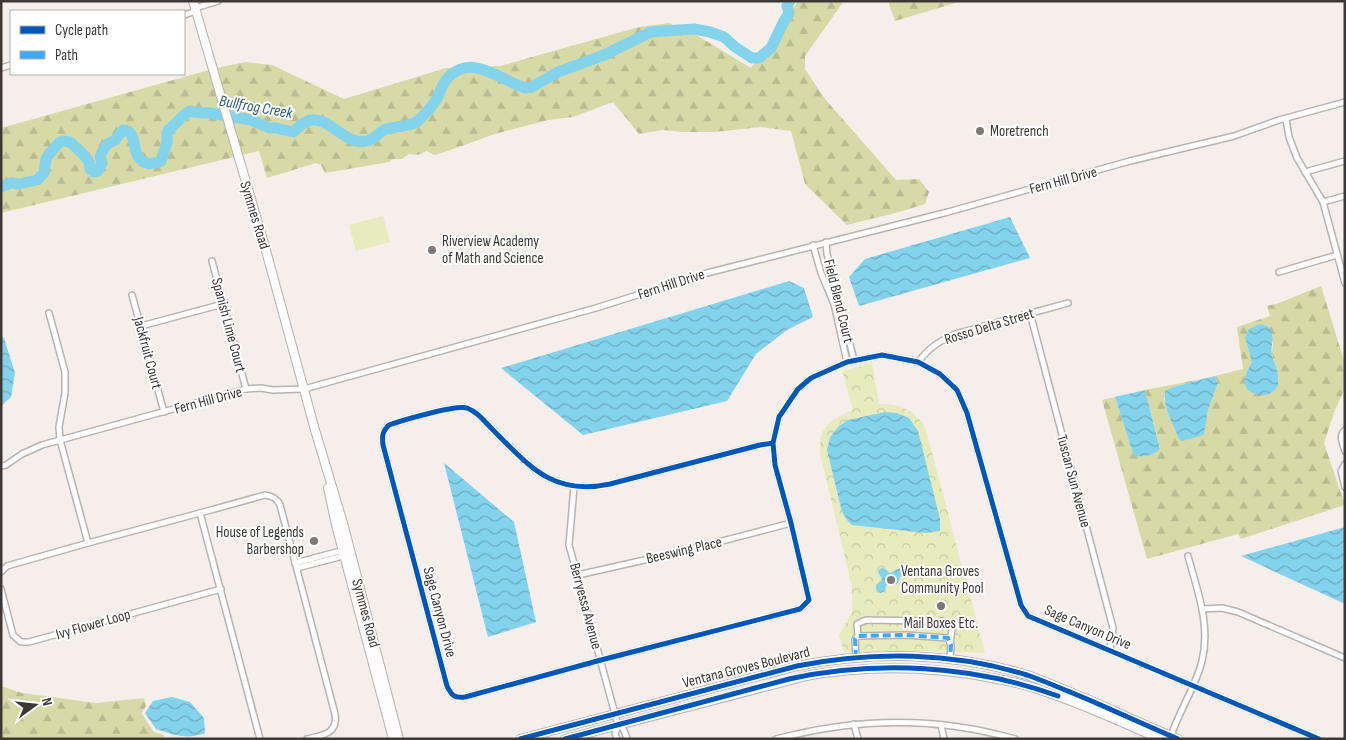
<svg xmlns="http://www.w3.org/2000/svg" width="1346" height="740" font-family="'Sofia Sans Condensed',sans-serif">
<defs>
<pattern id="forest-firs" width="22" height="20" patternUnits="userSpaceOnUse" patternTransform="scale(1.25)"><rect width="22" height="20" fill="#d7daa6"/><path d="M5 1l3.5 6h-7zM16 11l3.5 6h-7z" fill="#b9bc90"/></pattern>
<pattern id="park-crowns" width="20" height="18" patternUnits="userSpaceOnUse" patternTransform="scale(1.25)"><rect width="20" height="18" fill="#e8ebbd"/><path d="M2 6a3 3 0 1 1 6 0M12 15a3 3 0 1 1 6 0" fill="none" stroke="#c8caa3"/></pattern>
<pattern id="water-waves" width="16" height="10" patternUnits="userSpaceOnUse" patternTransform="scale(1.25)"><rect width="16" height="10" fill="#83d3ed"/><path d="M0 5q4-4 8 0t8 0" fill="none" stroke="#6cacc1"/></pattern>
</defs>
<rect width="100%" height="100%" fill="#f5eeeb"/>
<g fill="url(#forest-firs)" fill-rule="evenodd">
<path d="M798,1H844L805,56V69L825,99L896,180L919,179L929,192L925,204L899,212L847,225L805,184L791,131L761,127L715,132H683L663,130L639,134L613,102L573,117L548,120L495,134L442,153L434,155L427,151L418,155L409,154L402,159H393L389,162L325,173L321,165L316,163L267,178L259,151L241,155L216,68L246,62L272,65L344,99L446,68L500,66L639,27L669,23L698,36L751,68Z"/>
<path d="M888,1H962L895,21Z"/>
<path d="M209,70L234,157L1,213V128Z"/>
<path d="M1321,286L1345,364V388L1335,410L1324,443L1345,505L1241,539L1238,534L1147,559L1102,400L1115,397L1134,455L1160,448L1145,390L1207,378L1173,387L1164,398L1169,414L1179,439L1204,435L1208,410L1218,383L1215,376L1243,369L1237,327L1270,316L1267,306L1279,303ZM1273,341L1272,354L1277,370L1248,369L1252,362Z"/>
<path d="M1,686L22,693L96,703L144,698L146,706L142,712V714L154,732L164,735V739H1Z"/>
</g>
<path fill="url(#park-crowns)" d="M872,363L879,404C898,403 918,411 926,430L985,653L931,651L844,652L839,635L852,612V587L820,453C820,447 820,441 821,436C825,422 841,415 853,410L842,371Z"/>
<path fill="#e8ebbd" d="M383,216L390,242L356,251L349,225Z"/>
<g fill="url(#water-waves)">
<path d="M1010,217L1030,258L859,306L849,277L865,259Z"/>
<path d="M789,281L804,288L813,317L787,330L756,354L727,401L583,435L501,368Z"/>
<path d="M1260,324L1269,327C1276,340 1270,344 1272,355C1273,360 1276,365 1277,370C1278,375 1278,381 1278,386C1275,389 1273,392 1269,394C1260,397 1249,394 1245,385C1243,378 1249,367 1252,362L1245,337L1249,329Z"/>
<path d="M1,336L4,338L15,373L11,397L1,406Z"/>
<path d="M1215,376L1218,383L1208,410L1204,435L1182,441L1179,439C1173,424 1163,407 1165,391L1173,387Z"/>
<path d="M1145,390L1160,449C1152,456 1145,457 1134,456L1115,397Z"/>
<path d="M885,412L897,413L909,418L918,431L940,519V531L926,533L852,525L847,520L842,512L827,450L830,437L839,426L848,420Z"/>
<path d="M444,463L514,522L536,622L488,637Z"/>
<path d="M1345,527V604L1241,556Z"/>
<path d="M882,568L885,569L890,573L900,568L905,571L904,575L900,577C899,585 895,585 888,584L886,586L885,591L881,593L877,592L876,589V585L881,581L882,579L878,572L879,570Z"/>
<path d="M172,697L190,702L204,718L205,733C187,740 174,735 156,729L145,713L153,701Z"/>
</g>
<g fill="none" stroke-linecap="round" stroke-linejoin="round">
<path stroke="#83d3ed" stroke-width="11" d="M1,187L11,183L19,184L37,180L44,173L46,159L49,154L60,142L64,141L70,142L83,154L89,162L90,169L94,172L98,171L102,163L100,157L102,152L106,145L115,140L123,130C135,131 133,143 136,152C140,164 151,166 161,161L167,143V132L184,115L190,111C199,114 202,112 210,113L251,120L270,128H276L293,132C298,128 305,120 312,120C330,118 348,147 367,141C375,139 379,132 386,129C397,126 411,127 419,120C424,115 432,107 436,100C440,94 441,86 446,80C453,71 465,65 476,68C491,70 510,83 525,88L532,87L558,72L604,55L651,32L694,29L710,32L724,37L735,47L752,58H759L771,48L784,21L789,13L787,6L790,1"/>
<g stroke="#b7b3b0" stroke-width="8">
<g id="street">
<path d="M195,8L218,1"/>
<path d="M184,15L196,11"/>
<path d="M1,68L11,65"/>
<path d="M1286,119L1289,137L1297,158L1323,202L1345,283"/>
<path d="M1305,172L1345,161"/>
<path d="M1323,202L1345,196"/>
<path d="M826,242L827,254L854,360"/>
<path d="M813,245L821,273L834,304L847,362"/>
<path d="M212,261L246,389"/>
<path d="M1279,272L1337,255"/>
<path d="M132,295L164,412"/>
<path d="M49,313L65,372V393L59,427L60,440L88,543"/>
<path d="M1030,313L1113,628L1110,650"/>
<path d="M141,326L223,304"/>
<path d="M918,362C930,347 938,342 955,334L1068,303"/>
<path d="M1345,430C1338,436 1343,444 1345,451"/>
<path d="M773,443L760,445L610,484C553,496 530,467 493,430C485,422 478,412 467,408C455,405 403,420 389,425C382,432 382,436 383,445L447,686C452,696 454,698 465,697L601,660L800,609L809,600L791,523L775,465L773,443L779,417L798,389L811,378L847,362L882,355L918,362L940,374L957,390L967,413L1021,605L1028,616L1319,739"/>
<path d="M1345,464L1341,471L1345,487"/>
<path d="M1,466L6,465L22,454L42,445L246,389L261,388L273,390L304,389L596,308L707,273L948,212L1130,161L1234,136L1279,120L1345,102"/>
<path d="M574,487L569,545L618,725C624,727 625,733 627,739"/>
<path d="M295,563L344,550"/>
<path d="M297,568L347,555"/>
<path d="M1,572L7,566L88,543L200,513"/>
<path d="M578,575L684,551L791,523"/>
<path d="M1,589L13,635L21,642H29L221,589"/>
<path d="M1202,609L1222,608L1238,612L1345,658"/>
<path d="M942,621L951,625L952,630L950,642"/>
<path d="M858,636L857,624L866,620L926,621"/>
<path d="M856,658L855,639L858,636L906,635L948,638L951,645L950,660"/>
<path d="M854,724L858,739"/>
<path d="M941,725L944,739"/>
<path d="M260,739L200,513L265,495C272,496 277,498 280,505L335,714C338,734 323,735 307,739"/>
<path d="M617,739L615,734L618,725"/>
<path d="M776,739C855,718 936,716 1015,739"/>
<path d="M1167,739L1171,736C1179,711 1196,686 1202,661C1211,625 1197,590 1188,556"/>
</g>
</g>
<g stroke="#b7b3b0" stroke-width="10">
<g id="secondary">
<path d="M193,1L265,247L315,430L343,523L399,739"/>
<path d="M328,488L336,525L393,739"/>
<path d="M520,739L797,666C873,651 953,652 1027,675C1047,682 1067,691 1087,699C1117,712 1147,726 1178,739"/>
<path d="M565,739L806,676C868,665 930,666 992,678C1009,681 1027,685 1043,691C1083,704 1121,722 1160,739"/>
</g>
</g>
<use href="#street" stroke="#fefcfc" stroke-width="5"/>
<use href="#secondary" stroke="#fefcfc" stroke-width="8"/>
<path stroke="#3fa9f5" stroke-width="4" stroke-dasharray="8 4" stroke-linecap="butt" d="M856,658L855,639L858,636L906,635L948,638L951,645L950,660"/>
<g stroke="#fff" stroke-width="8">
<g id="cycleway">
<path d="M773,443L760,445L610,484C553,496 530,467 493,430C485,422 478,412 467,408C455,405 403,420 389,425C382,432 382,436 383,445L447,686C452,696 454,698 465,697L601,660L800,609L809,600L791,523L775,465L773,443L779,417L798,389L811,378L847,362L882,355L918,362L940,374L957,390L967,413L1021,605L1028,616L1319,739"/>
<path d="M520,739L797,666C873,651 953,652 1027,675C1047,682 1067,691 1087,699C1117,712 1147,726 1178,739"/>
<path d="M565,739L789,679C877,660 973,665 1058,696"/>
</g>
</g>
<use href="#cycleway" stroke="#0057b8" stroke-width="5"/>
</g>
<g fill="#7d7875" stroke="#fff" stroke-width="2">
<circle cx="980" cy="131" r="5"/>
<circle cx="432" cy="250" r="5"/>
<circle cx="314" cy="541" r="5"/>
<circle cx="891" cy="580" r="5"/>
<circle cx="941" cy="606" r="5"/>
</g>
<g text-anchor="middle" stroke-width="4" stroke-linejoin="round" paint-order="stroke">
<g font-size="15" fill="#3d3836" stroke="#fff" text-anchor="start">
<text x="990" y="136">Moretrench</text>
<text x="442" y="246">Riverview Academy<tspan x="442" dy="17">of Math and Science</tspan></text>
<text x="304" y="537" text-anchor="end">House of Legends<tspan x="304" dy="17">Barbershop</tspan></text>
<text x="901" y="576">Ventana Groves<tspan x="901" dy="17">Community Pool</tspan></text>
<text x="941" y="628" text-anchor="middle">Mail Boxes Etc.</text>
</g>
<g font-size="15" fill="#3d3836" stroke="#fff">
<text transform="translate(1063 180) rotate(-15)" y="5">Fern Hill Drive</text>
<text transform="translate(255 215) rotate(73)" y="5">Symmes Road</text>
<text transform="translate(671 284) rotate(-18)" y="5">Fern Hill Drive</text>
<text transform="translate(839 301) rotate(76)" y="5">Field Blend Court</text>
<text transform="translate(229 325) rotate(75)" y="5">Spanish Lime Court</text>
<text transform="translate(989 326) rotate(-17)" y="5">Rosso Delta Street</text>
<text transform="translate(148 353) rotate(75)" y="5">Jackfruit Court</text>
<text transform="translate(208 400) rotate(-15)" y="5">Fern Hill Drive</text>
<text transform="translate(1074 481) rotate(75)" y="5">Tuscan Sun Avenue</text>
<text transform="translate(684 550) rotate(-13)" y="5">Beeswing Place</text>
<text transform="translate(586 606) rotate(75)" y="5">Berryessa Avenue</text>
<text transform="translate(440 612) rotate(75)" y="5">Sage Canyon Drive</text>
<text transform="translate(366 613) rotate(75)" y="5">Symmes Road</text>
<text transform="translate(93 624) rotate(-16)" y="5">Ivy Flower Loop</text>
<text transform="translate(1088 627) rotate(23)" y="5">Sage Canyon Drive</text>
<text transform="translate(746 667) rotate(-14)" y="5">Ventana Groves Boulevard</text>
</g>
<g font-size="16" font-style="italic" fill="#2e5e6f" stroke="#fff">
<text transform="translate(256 106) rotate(10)" y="6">Bullfrog Creek</text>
</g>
</g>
<rect width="1346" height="740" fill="none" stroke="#3d3836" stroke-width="5"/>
<rect x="10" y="10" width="175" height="65" fill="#ffffff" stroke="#b1afaf"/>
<rect x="20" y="26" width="25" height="8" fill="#0057b8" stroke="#b1afaf"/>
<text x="55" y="35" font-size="15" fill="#3d3836">Cycle path</text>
<rect x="20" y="51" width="25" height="8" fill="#3fa9f5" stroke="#b1afaf"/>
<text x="55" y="60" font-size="15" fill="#3d3836">Path</text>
<g transform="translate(35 705) rotate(75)" stroke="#ffffff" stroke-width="4" paint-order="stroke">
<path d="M0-4L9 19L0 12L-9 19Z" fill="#3d3836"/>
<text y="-8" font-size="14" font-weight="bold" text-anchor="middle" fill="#3d3836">N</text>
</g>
</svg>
